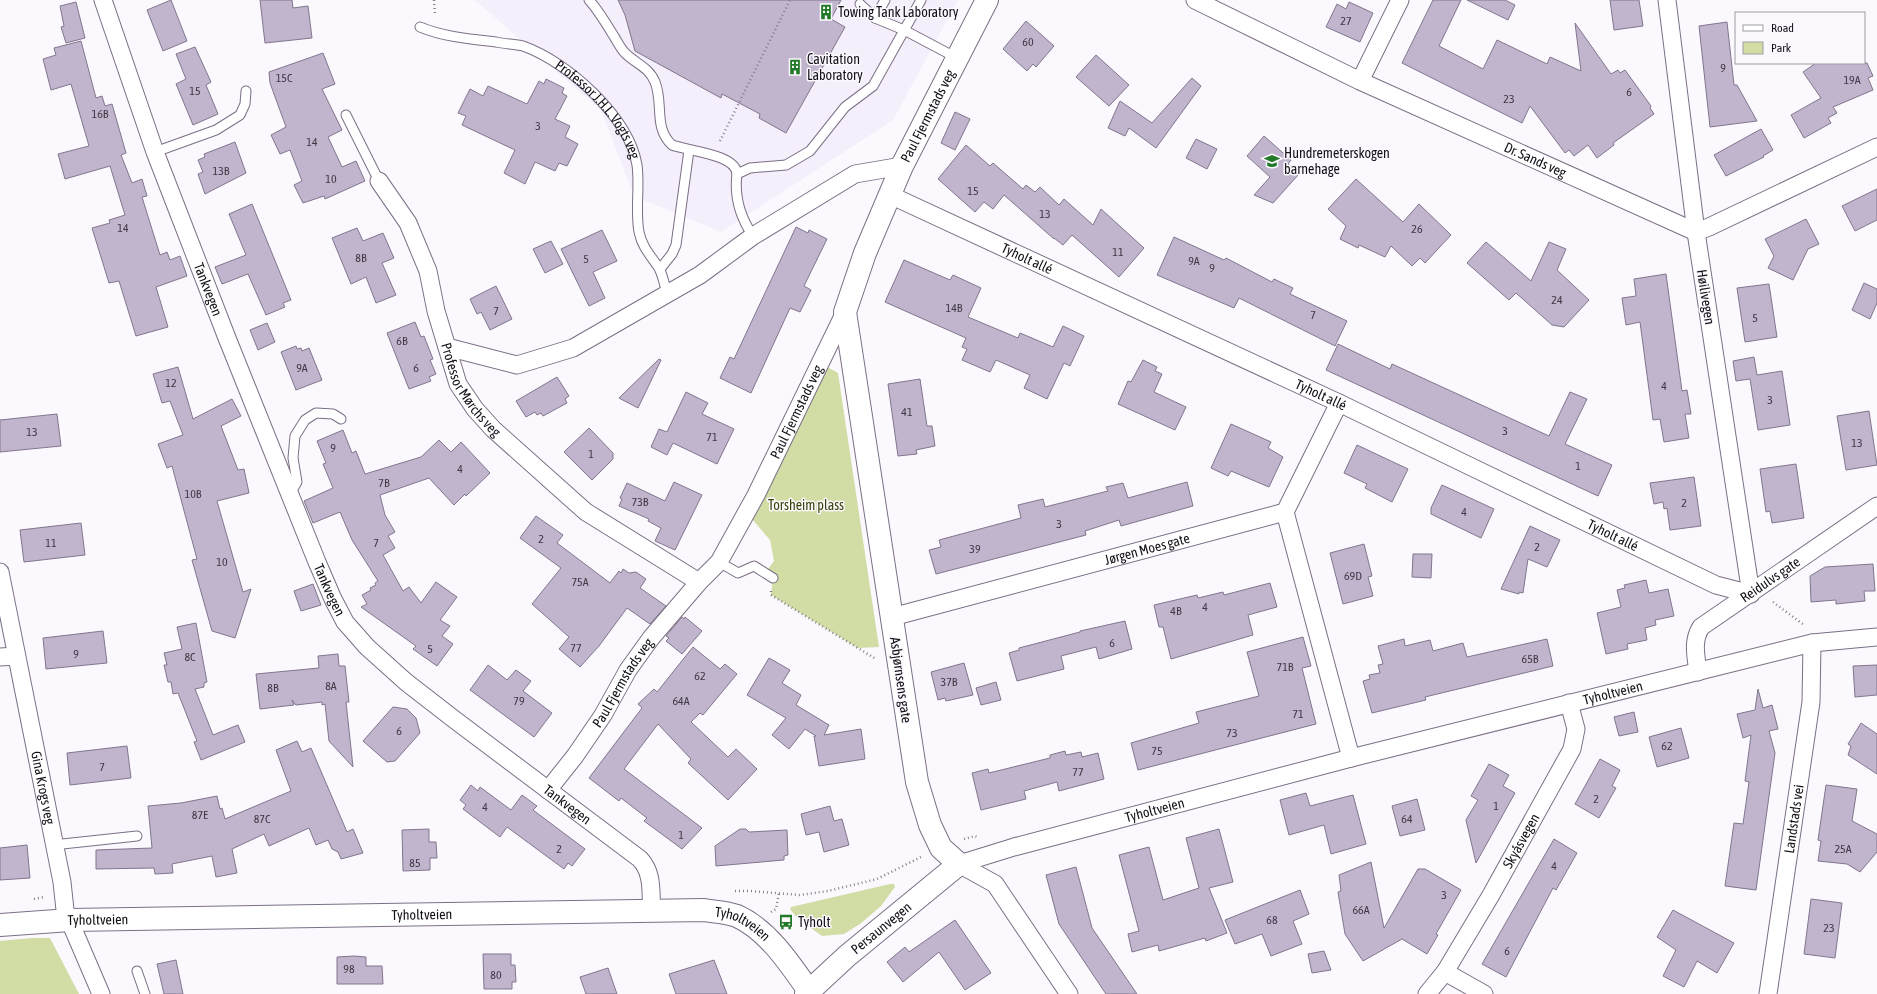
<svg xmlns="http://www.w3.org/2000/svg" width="1877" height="994" font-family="'Asap Condensed',sans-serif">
<rect width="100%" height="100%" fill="#fbf9fe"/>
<path fill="#f5eefb" d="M475,0H958L893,120L721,232L634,196L601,110Z"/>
<g fill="#d1dda5">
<path d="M820,363L838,373L879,647L858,648L771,595L773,578L765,573L774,561L770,540L746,512Z"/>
<path d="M890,884H894L895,887L881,906L860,924L844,934L822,936L797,918L790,909L791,907Z"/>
<path d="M32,938H50L79,994H0V941Z"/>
</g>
<g fill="#c0b5cd" stroke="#81768d">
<path d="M171,0L187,41L163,51L147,10Z"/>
<path d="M260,0H292L293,8L308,6L312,38L265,43Z"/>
<path d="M618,0H841L831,19L845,27L786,133L759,118L760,114L722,94L721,98L635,51L625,15Z"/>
<path d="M1433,0H1461L1439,46L1483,69L1497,40L1547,64L1550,57L1581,71L1575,23L1611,74L1618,70L1620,73L1625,70L1651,106L1650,108L1654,114L1613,143L1614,145L1597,158L1588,145L1574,156L1569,150L1565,153L1530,106L1522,123L1402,63Z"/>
<path d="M1467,0H1505L1515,5L1508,20Z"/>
<path d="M1610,0H1639L1643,26L1614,30Z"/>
<path d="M76,2L85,38L66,43L61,27L64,26L60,6Z"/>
<path d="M1349,2L1373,13L1360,42L1326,27L1337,4L1346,9Z"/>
<path d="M1026,21L1054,46L1036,67L1033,64L1027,71L1003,49Z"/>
<path d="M1727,22L1734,85H1737L1757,121L1710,127L1699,26Z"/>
<path d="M81,41L96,98L102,96L105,106L112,104L126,153L121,155L132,183L142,179L147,196L142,197L160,255L167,252L170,260L180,256L187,276L156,287L168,327L136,336L119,281L109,283L92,228L110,223L109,220L125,215L110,166L65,179L58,154L89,146L71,84L51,90L43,59L56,55L54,48Z"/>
<path d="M195,47L211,82L206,85L218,114L193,125L176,84L186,79L176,54Z"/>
<path d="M323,53L335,84L322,89L342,130L328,137L342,167L356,161L365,181L325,199L324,196L303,203L294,185L302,181L290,150L280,154L271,135L286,127L270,83L269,72Z"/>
<path d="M1096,55L1129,85L1109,106L1076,77Z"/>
<path d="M1816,63H1867L1873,76L1868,78L1873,90L1833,107L1837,113L1828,118L1831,123L1804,138L1791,115L1821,98L1803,72Z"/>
<path d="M1192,78L1201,86L1156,148L1129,128L1125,136L1108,128L1120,101L1152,123Z"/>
<path d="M546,79L564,88L562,93L567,96L555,119L570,126L565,137L578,144L567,166L559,163L555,171L535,162L525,184L504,173L515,150L462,125L466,116L458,113L470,89L483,96L488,86L527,104L539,81L544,84Z"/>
<path d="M955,112L970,119L955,150L941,143Z"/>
<path d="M1761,129L1773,150L1763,156L1764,157L1726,176L1714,155Z"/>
<path d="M1264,136L1291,160L1288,164L1299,174L1273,203L1254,195L1270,177L1247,156Z"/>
<path d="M1196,139L1217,149L1207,169L1186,158Z"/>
<path d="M235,142L246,173L205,194L198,174L203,172L198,160L205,157L204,154Z"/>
<path d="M966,145L990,166L993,163L1023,189L1026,185L1035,192L1040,187L1059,205L1064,199L1093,225L1101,209L1144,248L1119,277L1072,235L1063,245L1054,238V239L1004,195L993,209L984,202L975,212L938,179Z"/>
<path d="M1356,179L1403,222L1419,204L1451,235L1425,263L1420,258L1412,266L1391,246L1385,257L1359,245L1358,248L1340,239L1346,226L1328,209Z"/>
<path d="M1877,189V220L1855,231L1842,206Z"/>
<path d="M252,204L291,300L283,303L285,307L266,315L248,274L222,284L215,267L246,255L229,214Z"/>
<path d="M1806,219L1819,244L1808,249L1793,280L1768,268L1774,256L1765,239Z"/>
<path d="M796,227L808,233L809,230L827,239L804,286L811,290L800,312L790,308L751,393L720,378L730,357L734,359Z"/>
<path d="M357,228L363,241L383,233L394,258L382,263L396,295L376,303L366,277L351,284L332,238Z"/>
<path d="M602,230L617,261L593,272L605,298L589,306L561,249Z"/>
<path d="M1174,237L1224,260L1226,258L1272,282L1274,279L1293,288L1290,294L1347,321L1335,346L1239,298L1234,308L1157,275Z"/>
<path d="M551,241L563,264L545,273L533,249Z"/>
<path d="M1486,242L1531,281L1549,242L1566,249L1557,270L1589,300L1564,327L1552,325L1516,293L1509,300L1467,263Z"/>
<path d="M904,260L950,280L953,275L981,288L968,317L1018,338L1020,333L1053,347L1063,326L1084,336L1070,366L1064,363L1047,399L1024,388L1030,375L996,360L990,372L962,360L967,349L962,347L966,338L885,302Z"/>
<path d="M1666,274L1682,391L1687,390L1691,414H1685L1689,438L1664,442L1660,419L1653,420L1640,322L1626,325L1622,298L1636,296L1634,279Z"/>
<path d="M1864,283L1877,289V303L1870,319L1852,310Z"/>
<path d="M1769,284L1777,337L1745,342L1737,288Z"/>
<path d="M496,286L512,319L490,330L481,312L477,314L470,299Z"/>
<path d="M415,322L421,337L424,336L433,359L430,360L436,374L429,377L431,381L409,389L387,333Z"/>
<path d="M267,323L275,342L258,350L250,330Z"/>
<path d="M1338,344L1390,369L1392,364L1549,436L1570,392L1587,399L1565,444L1612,465L1598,496L1326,370Z"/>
<path d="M296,346L297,349L301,348L302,351L309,348L322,380L296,390L281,352Z"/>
<path d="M1754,357L1757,375L1782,371L1790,425L1758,430L1750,379L1736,381L1733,361Z"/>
<path d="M659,359L661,360L638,408L619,398Z"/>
<path d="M1143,360L1157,367L1155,371L1162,374L1154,392L1186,407L1175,430L1118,404L1128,381L1131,382Z"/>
<path d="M178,367L193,419L232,399L241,416L221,426L238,470L244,469L249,493L217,501L243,592L251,589L235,638L212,631L192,560L197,559L172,466L167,468L158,444L183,435L170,401L162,403L153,374Z"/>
<path d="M557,377L569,396L565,399L567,403L543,416L541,413L537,415L535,412L526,417L516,401Z"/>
<path d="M920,379L927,426H932L935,446L916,450L917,454L898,456L888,384Z"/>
<path d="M686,392L708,403L702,414L734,429L717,464L673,443L667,455L651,447L659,429L667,432Z"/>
<path d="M1869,411L1877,465L1846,470L1837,416Z"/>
<path d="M57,414L61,446L0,452V420Z"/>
<path d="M1231,424L1271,442L1268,448L1283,457L1269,487L1231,471L1228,476L1211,468Z"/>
<path d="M589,428L613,453V459L592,480L564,452Z"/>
<path d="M343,430L352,453L356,451L365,474L421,457L439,440L451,452L461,442L490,473L466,496L465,494L454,505L429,478L380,495L385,515L395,532L388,536L395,548L383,555L403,591L409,587L421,603L436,582L457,597L440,620L450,626L442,636L453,644L437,666L413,649L416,646L361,607L367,604L362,595L371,590L370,588L376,585L375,583L378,581L352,540L340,512L313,523L304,501L333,488L323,464L326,463L317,441Z"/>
<path d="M1357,445L1408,469L1392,502L1365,488L1367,484L1344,473Z"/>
<path d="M1796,464L1804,518L1772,523L1770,511L1766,512L1760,469Z"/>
<path d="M1694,477L1701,526L1670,530L1667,508L1664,509L1663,502L1654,504L1650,483Z"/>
<path d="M674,482L702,495L675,550L655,541L661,528L648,521L649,519L619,506L622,499L620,498L627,483L665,501Z"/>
<path d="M1187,482L1193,506L1121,526L1119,520L1085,531L1086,535L936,574L929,550L941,547L939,540L1021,518L1018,505L1043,499L1045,507L1108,491L1106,487L1123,483L1128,498Z"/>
<path d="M1442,485L1494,509L1481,538L1431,514V508Z"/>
<path d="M536,516L563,535L557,543L610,583L619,571L621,573L623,569L629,573L636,572L646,579L640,588L666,606L650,624L627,608L599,646L580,667L559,649L569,637L532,604L561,568L520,538Z"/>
<path d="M81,523L85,555L24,562L20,530Z"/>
<path d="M1530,526L1560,540L1547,567L1528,559L1523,593L1519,592V594L1501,589Z"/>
<path d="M1364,544L1372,576L1368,577L1373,596L1343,604L1330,553Z"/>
<path d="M1413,554H1432L1431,578L1412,577Z"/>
<path d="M1873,564L1875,591H1864L1865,601L1836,604V600L1811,602L1810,576L1825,567Z"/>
<path d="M1646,580L1649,593L1668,589L1674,616L1655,620L1656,625L1645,628L1647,640L1627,644L1628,649L1606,654L1597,613L1621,607L1617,590L1625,588L1624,585Z"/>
<path d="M1270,583L1277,607L1248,615L1253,635L1171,659L1163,627H1159L1154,605L1197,595L1198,598L1223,592L1224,595Z"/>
<path d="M313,584L321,605L301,611L294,591Z"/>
<path d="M682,617L684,619L685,617L702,631L682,654L666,641L669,638L666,636Z"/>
<path d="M1125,621L1132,649L1099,659L1096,647L1061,656L1064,669L1017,681L1009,653L1019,650V648L1080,632V631Z"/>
<path d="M196,623L207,682L204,683V687L195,689L213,735L238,725L245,742L201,760L194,742L197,741L178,693L173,694L171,682H168L164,665H167L164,653L182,649L177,627Z"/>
<path d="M103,631L107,663L46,669L43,638Z"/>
<path d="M1303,637L1311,666L1302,668L1316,724L1138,770L1131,743L1199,723L1196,712L1259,696L1247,652Z"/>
<path d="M1404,639L1405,646L1430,640L1433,651L1463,643L1467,657L1547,639L1553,666L1425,697L1426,700L1372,713L1363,681L1370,679L1369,675L1380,673L1378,665L1383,664L1378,646Z"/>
<path d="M693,647L720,669L725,664L737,674L703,715L700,713L691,722L728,757L736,749L757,769L728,800L688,763L691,759L658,724L624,769L702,828L682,849L644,821L647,818L621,798L619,801L589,778L642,708L638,704L654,689L657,692Z"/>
<path d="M338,654L339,666H345L349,702H346L353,767L329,741L325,704L322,705V702L296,705L292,700L294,705L260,709L256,674L319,668L318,656Z"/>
<path d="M769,658L790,670L782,683L801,695L796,705L829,725L824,735L861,729L865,759L819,766L814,736H816L805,729L789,749L772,735L786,718L747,695Z"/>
<path d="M964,663L973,695L946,701L945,698L938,700L931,672Z"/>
<path d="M488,665L507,680L516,670L531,681L523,691L552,713L534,737L470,690Z"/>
<path d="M1877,665V695L1855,697L1853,666Z"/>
<path d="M996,682L1001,700L981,705L976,688Z"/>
<path d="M1758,689L1763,708L1772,705L1778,729L1769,731L1775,753L1756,890L1725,886L1734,823L1743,824L1749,782L1745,781L1751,735L1743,738L1737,714L1755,710Z"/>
<path d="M393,707L407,709L416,718L420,733L395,761L387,762L363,741Z"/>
<path d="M1634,712L1638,732L1619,736L1614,717Z"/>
<path d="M1861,723L1877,734V774L1848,755L1851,746L1848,744Z"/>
<path d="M1681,728L1689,758L1657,767L1649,737Z"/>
<path d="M297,741L302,752L311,748L347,832L353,829L363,853L341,859L338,852L332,849L328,840L316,845L309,828L269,846L264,834L232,849L237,873L216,877L212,856L172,864L173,873L155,874L154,868L96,869V850L152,848L148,806L181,803L217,796L220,809L222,808L225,819L291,791L276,750Z"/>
<path d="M127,746L131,778L70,785L67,753Z"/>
<path d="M1065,751L1066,755L1081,752L1082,757L1098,753L1104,779L1059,791L1057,782L1024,791L1026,799L981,810L972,773L988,769L989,773L1050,758V755Z"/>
<path d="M1600,759L1620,770L1612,786L1616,788L1599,818L1575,804Z"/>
<path d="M1489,764L1509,775L1503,786L1515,793L1476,863L1466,820L1478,800L1471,796Z"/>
<path d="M471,785L478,791L480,787L511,810L522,795L537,806L533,810L585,849L572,866L568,863L564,869L507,827L500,837L463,809L466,805L460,800Z"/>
<path d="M1826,785L1857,789L1852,821L1877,834V852L1860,872L1847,864L1818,861L1821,841L1818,840Z"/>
<path d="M1306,793L1310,806L1353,795L1366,844L1331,854L1324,825L1289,835L1280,800Z"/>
<path d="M1417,799L1425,830L1400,836L1392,806Z"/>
<path d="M830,806L834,821L842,819L849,845L824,852L819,832L806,835L801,814Z"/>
<path d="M429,829V842H436L437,858H430V870L403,871L402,830Z"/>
<path d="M740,829H746L749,832L787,830L788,855L784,856V860L716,866L715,846Z"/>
<path d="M1219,829L1233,882L1209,888L1227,933L1206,941L1205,938L1159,951L1158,945L1132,952L1128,934L1139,931L1119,855L1149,847L1163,900L1199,888L1186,838Z"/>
<path d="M1554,839L1577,853L1556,890L1553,888L1506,977L1482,964Z"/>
<path d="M27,845L30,878L0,880V848Z"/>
<path d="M1371,862L1384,928L1418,869H1425L1461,890L1436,934L1438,935L1427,954L1402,939L1363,961L1345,934L1338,892L1341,891L1339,875Z"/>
<path d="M1076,867L1092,928L1137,994H1106L1059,924L1046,875Z"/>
<path d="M1300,890L1309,914L1293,921L1302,944L1271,956L1262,934L1235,944L1225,920Z"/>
<path d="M1811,899L1842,903L1835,958L1804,954Z"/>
<path d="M1673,910L1734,943L1717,973L1697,961L1684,987L1663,976L1676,950L1657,937Z"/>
<path d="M955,920L991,973L965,990L939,952L903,982L887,962L905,947L909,952Z"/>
<path d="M1324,951L1331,970L1312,973L1308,954Z"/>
<path d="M483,954H511V965H515L516,982H512V989H484Z"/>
<path d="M354,956L366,957V966H382L383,984H337V957Z"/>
<path d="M176,960L183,994H164L157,964Z"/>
<path d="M714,960L727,994H676L669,974Z"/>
<path d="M608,968L617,994H586L580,977Z"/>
</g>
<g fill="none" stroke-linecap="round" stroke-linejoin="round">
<g stroke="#7b6f85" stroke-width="11">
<g id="lane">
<path d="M589,0C599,11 607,25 615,38C618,43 621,49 625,53C636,64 649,67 655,82C664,104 653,127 672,145C688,151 736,154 737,174"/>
<path d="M860,4L875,18L904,30L957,58"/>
<path d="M875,18L885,0"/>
<path id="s1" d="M420,27C444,37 470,39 496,42C505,44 515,44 523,46C568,62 629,117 637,165C640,187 635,210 639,232C642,247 651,256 659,268C663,276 665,286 667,294"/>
<path d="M346,115L379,181"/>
<path d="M155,152L216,130L240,115L245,104L246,91"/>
<path d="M753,236C740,217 734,197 737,174L750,168L786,165L810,151L845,107L873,86L921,0"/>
<path d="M660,269L672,254L676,245L689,150"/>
<path d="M290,494L297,482L293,458L295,436L305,420L316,413L333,414L341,419"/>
<path d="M719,562L738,573L754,566L773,578"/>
<path d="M53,845L137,836"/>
<path d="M137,971L145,994"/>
</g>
</g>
<g stroke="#7b6f85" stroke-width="19">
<g id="street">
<path id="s2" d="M103,0L155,152L227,338L317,562L333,599L345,622L367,647L406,682L455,720L640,859C654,874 650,893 652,911"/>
<path id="s3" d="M1195,0L1360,81L1696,232L1709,227L1877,147"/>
<path d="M1360,81L1400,0"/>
<path id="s4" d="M379,181L408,223L428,271L436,311L458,384L475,409L493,429L586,512L699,582"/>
<path id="s5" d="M890,195L1339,403L1716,585L1751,594L1696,232L1667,0"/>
<path d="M447,347L517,365L573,348L700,275L753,236L855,174L902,166"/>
<path d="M1285,512L1351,758"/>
<path id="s6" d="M0,572L62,882L65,910L101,994"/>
<path id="s7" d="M892,617L1285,512L1339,403"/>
<path d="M0,657L16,656"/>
<path id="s8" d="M1698,672C1696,656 1692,641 1701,627L1877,506"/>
<path id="s9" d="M548,790L575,756L603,715L628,670L651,638L699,582L719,562L756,495L845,312"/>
<path id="s10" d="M959,864L1014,847L1351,758L1812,643L1877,637"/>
<path d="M959,864L995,884L1069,994"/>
<path d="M1445,972L1484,994"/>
<path id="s11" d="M1427,994L1445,972L1491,895L1572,749L1576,729L1569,703"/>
<path id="s12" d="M1768,994L1811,702L1812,643"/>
</g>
</g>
<g stroke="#7b6f85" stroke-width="24">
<g id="secondary">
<path id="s13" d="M0,925L70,920L704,910C715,912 727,912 737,916C768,930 790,964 809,991"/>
<path id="s14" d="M806,994L847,956L959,864L941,848L930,825L917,782L845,312L865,253L902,166L987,0"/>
</g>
</g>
<g stroke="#848187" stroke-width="2.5" stroke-dasharray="1 3" stroke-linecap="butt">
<path d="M434,0L435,16"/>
<path d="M720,141L790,0"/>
<path d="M771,591V595L876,659"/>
<path d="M1773,602L1804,625"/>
<path d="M964,839L975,836L979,838"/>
<path d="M735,891H750L800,895L828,891L877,879L921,857"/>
<path d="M34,899L44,897"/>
<path d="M771,912L776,909L779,893"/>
</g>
<use href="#lane" stroke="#fff" stroke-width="9"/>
<use href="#street" stroke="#fff" stroke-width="17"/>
<use href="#secondary" stroke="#fff" stroke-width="22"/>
</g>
<defs>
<g id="building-bare" transform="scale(1.2)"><path d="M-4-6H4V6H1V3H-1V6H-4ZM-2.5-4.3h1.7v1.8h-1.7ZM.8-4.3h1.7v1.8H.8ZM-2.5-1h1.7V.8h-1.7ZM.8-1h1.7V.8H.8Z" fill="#227a28" stroke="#fbf9fe" stroke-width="2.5" paint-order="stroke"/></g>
<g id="school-bare" transform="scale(1.2)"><path d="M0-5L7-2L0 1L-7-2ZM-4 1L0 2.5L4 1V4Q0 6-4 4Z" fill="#227a28" stroke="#fbf9fe" stroke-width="2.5" paint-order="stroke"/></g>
<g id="bus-bare" transform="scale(1.2)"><path d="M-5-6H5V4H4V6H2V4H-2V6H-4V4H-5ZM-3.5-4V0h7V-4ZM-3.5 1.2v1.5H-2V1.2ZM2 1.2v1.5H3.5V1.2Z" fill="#227a28" stroke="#fbf9fe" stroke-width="2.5" paint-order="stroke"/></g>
</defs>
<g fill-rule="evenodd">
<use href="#building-bare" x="826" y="12"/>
<use href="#building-bare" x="795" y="67"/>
<use href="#school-bare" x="1272" y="161"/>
<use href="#bus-bare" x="786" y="922"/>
</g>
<g text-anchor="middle" stroke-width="3" stroke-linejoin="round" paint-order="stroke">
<g font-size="12" fill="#403945">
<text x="1346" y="25">27</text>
<text x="1028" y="46">60</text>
<text x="1723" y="72">9</text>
<text x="284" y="82">15C</text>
<text x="1852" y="84">19A</text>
<text x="195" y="95">15</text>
<text x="1629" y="96">6</text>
<text x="1509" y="103">23</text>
<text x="100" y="118">16B</text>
<text x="538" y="130">3</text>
<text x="312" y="146">14</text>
<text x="221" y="175">13B</text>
<text x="331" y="183">10</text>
<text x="973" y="195">15</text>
<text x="1045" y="218">13</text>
<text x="123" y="232">14</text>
<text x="1417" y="233">26</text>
<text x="1118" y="256">11</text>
<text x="361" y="262">8B</text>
<text x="586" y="263">5</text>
<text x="1194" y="265">9A</text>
<text x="1212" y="272">9</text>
<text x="1557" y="304">24</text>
<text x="954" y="312">14B</text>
<text x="496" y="315">7</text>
<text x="1313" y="319">7</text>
<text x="1755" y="322">5</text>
<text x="402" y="345">6B</text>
<text x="302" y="372">9A</text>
<text x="416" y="372">6</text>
<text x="171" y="387">12</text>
<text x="1664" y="390">4</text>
<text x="1770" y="404">3</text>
<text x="907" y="416">41</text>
<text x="1505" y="435">3</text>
<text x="32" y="436">13</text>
<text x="712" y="441">71</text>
<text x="1857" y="447">13</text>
<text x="333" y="452">9</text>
<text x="591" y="458">1</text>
<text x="1578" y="470">1</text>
<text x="460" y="473">4</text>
<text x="384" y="487">7B</text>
<text x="193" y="498">10B</text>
<text x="640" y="506">73B</text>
<text x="1684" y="507">2</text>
<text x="1464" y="516">4</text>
<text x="1059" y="528">3</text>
<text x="541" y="543">2</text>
<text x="51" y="547">11</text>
<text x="376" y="547">7</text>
<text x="1537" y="551">2</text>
<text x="975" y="553">39</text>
<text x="222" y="566">10</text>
<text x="1353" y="580">69D</text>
<text x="580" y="586">75A</text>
<text x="1205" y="611">4</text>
<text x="1176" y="615">4B</text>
<text x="1112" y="647">6</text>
<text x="576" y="652">77</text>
<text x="430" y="653">5</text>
<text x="76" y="658">9</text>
<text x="190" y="661">8C</text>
<text x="1530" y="663">65B</text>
<text x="1285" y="671">71B</text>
<text x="700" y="680">62</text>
<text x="949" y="686">37B</text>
<text x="331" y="690">8A</text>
<text x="273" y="692">8B</text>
<text x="519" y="705">79</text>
<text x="681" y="705">64A</text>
<text x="1298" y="718">71</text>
<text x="399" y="735">6</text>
<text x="1232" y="737">73</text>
<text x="1667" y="750">62</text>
<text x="1157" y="755">75</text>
<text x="102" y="771">7</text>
<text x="1078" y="776">77</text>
<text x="1596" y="803">2</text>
<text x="1496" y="810">1</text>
<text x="485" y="811">4</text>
<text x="200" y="819">87E</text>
<text x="262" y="823">87C</text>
<text x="1407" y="823">64</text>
<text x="681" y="839">1</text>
<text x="559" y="853">2</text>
<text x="1843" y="853">25A</text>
<text x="415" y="867">85</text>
<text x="1554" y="870">4</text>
<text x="1444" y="899">3</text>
<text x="1361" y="914">66A</text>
<text x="1272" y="924">68</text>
<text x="1829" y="932">23</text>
<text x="1507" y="955">6</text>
<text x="349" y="973">98</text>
<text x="496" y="979">80</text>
</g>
<g font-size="14" fill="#151018" stroke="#fbf9fe" text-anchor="start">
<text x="838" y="17">Towing Tank Laboratory</text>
<text x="807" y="64">Cavitation<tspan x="807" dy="16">Laboratory</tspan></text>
<text x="1284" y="158">Hundremeterskogen<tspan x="1284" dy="16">barnehage</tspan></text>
<text x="798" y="927">Tyholt</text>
</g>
<g font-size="14" fill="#151018" stroke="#fbf9fe">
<text dy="5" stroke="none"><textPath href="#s1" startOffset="206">Professor J.H.L. Vogts veg</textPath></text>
<text dy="5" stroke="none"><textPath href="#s14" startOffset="984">Paul Fjermstads veg</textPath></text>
<text dy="5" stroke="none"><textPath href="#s3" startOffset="376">Dr. Sands veg</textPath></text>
<text dy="5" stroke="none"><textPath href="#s5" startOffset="151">Tyholt allé</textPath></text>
<text dy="5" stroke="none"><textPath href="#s2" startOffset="308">Tankvegen</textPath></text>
<text transform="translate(1706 297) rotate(81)" y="5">Høilivegen</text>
<text dy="5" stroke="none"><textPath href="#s4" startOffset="231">Professor Mørchs veg</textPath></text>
<text dy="5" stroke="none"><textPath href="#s5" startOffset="475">Tyholt allé</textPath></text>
<text dy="5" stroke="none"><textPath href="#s9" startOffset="455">Paul Fjermstads veg</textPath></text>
<text dy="5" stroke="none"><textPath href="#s5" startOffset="799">Tyholt allé</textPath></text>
<text dy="5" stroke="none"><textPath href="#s7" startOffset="264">Jørgen Moes gate</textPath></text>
<text dy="5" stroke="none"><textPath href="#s8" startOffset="130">Reidulvs gate</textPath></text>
<text dy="5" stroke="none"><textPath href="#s2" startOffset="632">Tankvegen</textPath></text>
<text transform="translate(901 680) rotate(82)" y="5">Asbjørnsens gate</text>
<text dy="5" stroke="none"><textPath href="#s9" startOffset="131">Paul Fjermstads veg</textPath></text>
<text dy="5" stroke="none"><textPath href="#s10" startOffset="676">Tyholtveien</textPath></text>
<text dy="5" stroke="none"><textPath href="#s6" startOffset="220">Gina Krogs veg</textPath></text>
<text dy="5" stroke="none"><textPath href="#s2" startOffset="956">Tankvegen</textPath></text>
<text dy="5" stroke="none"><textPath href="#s10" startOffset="203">Tyholtveien</textPath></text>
<text dy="5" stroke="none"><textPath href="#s12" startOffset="177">Landstads vei</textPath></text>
<text dy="5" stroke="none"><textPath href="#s11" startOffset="180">Skyåsvegen</textPath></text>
<text dy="5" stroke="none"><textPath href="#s13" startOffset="422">Tyholtveien</textPath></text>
<text dy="5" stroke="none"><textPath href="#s13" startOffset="98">Tyholtveien</textPath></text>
<text dy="5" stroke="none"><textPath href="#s13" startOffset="746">Tyholtveien</textPath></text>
<text dy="5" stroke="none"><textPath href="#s14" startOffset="100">Persaunvegen</textPath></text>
</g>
<g font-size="14" fill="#3a4209" stroke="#fbf9fe">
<text x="806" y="510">Torsheim plass</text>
</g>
</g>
<rect x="1735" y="12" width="130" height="52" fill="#fbf9fe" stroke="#9f9ca2"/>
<rect x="1743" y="25" width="20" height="6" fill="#ffffff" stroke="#9f9ca2"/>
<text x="1771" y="32" font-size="12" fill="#151018">Road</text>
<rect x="1743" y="42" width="20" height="12" fill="#d1dda5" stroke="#9f9ca2"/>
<text x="1771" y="52" font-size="12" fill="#151018">Park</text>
</svg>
